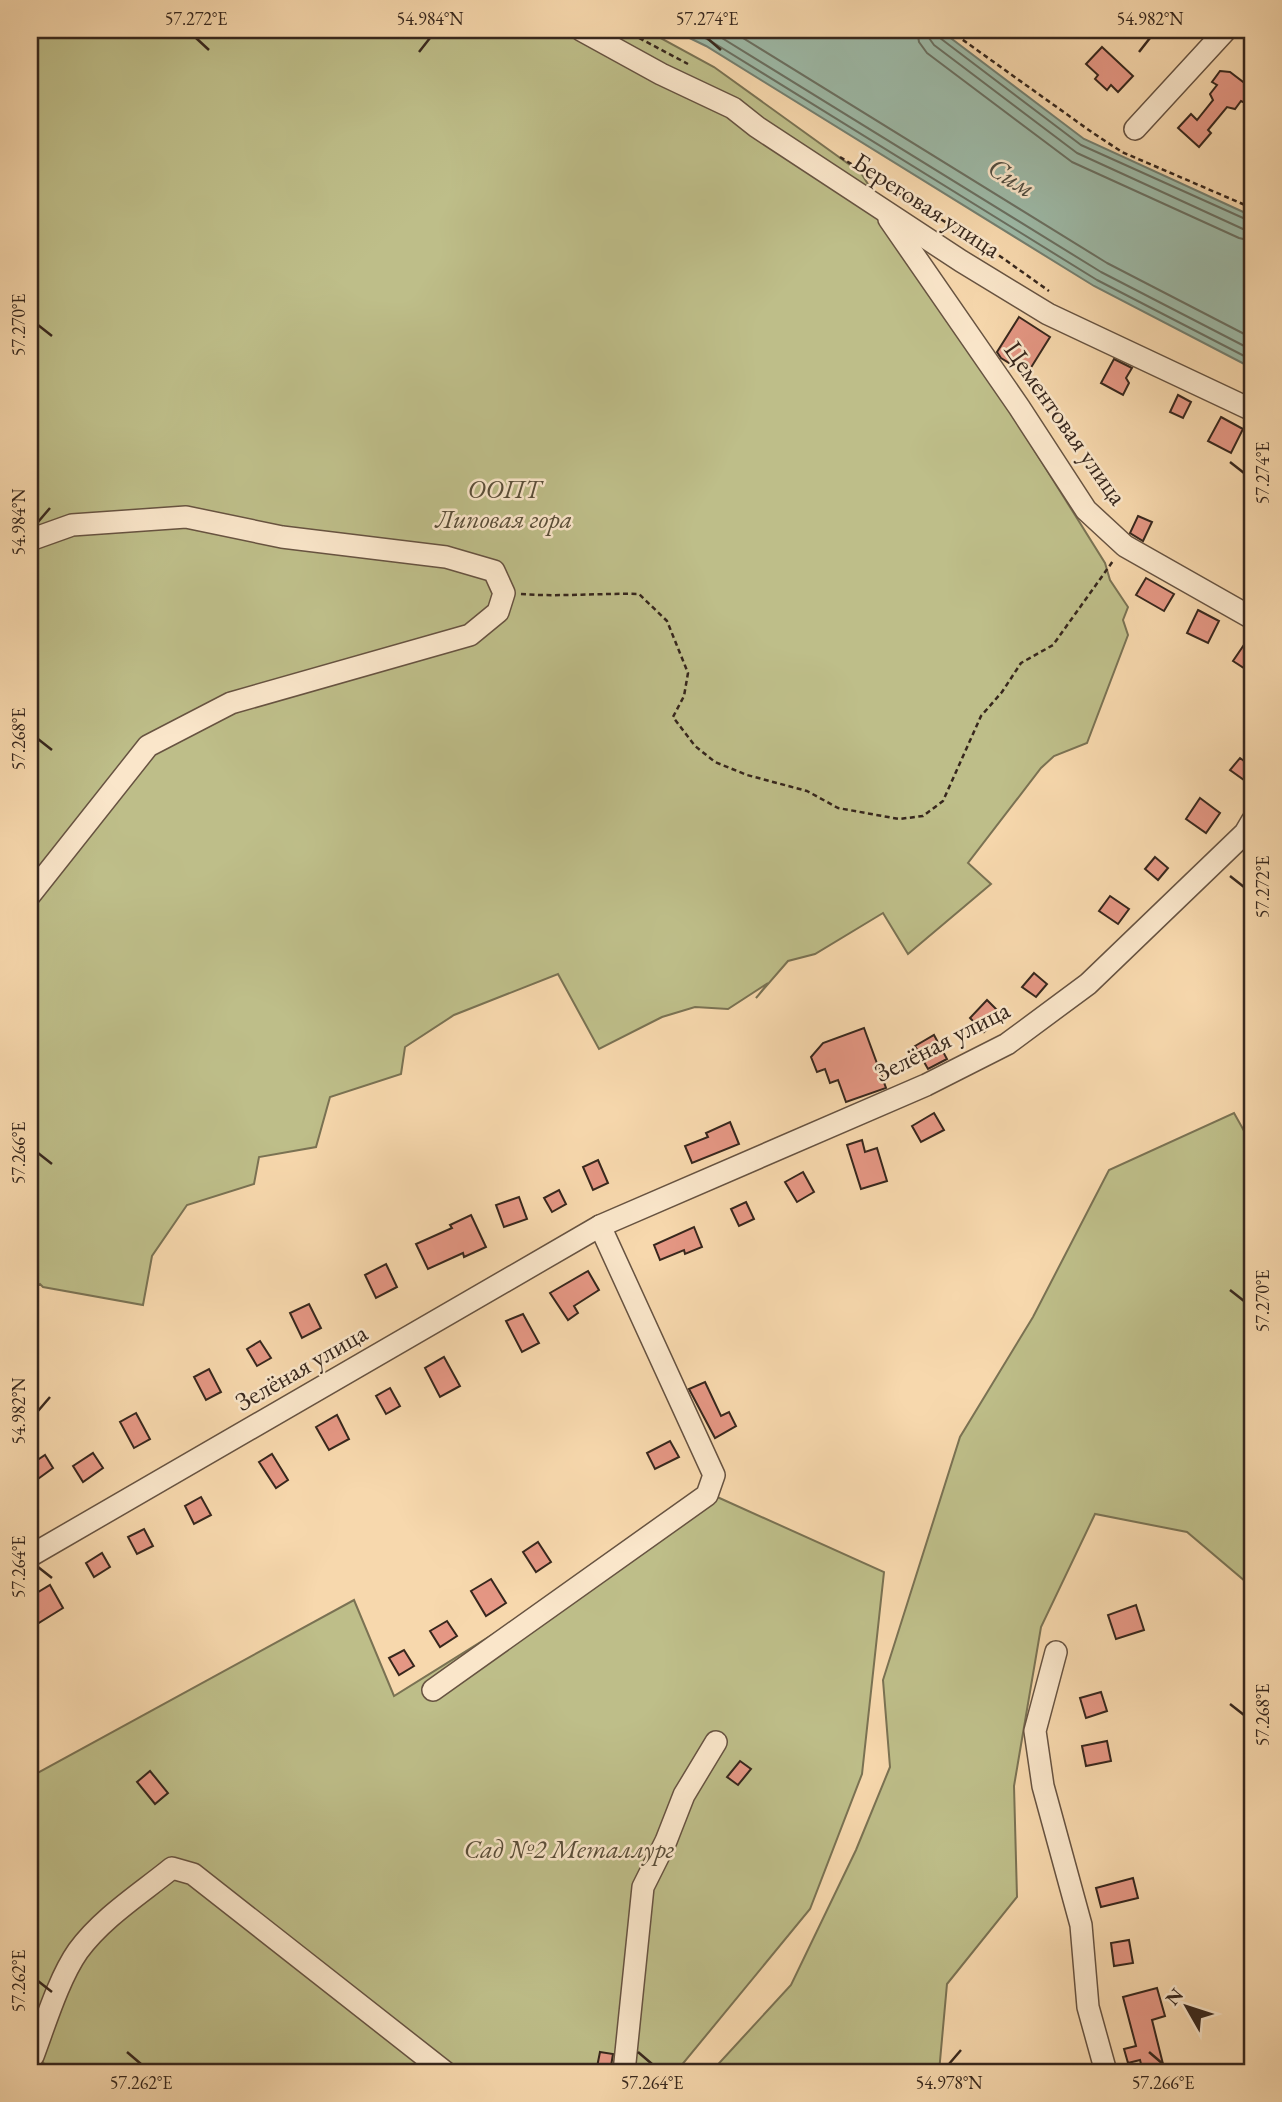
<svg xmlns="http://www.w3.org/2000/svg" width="1282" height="2102" font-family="'EB Garamond',serif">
<rect width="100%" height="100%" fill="#f7d8ad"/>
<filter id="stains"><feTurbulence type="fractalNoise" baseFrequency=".00286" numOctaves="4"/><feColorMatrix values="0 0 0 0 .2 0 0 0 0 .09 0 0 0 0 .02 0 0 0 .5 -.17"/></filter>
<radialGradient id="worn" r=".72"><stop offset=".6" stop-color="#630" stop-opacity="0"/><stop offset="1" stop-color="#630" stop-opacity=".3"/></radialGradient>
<g fill="#bebe89" stroke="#7a7253" stroke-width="2">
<path d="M30,30H646L714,67L861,173L1105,563L1110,580L1128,607L1123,620L1128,635L1087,743L1054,756L1041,768L968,863L991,884L908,954L883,913L815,954L788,961L756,998L768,983L728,1009L695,1007L662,1017L599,1049L558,974L454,1015L405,1047L401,1074L330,1097L316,1147L259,1157L254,1184L187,1205L152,1256L143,1305L43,1287L40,1284L30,1291Z"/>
<path d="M1234,1113L1252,1145V1587L1187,1532L1095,1514L1041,1627L1014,1786L1017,1897L947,1984L939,2072H711L791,1985L856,1850L890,1767L883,1680L960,1437L1033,1317L1109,1170Z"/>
<path d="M715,1496L884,1572L862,1774L810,1909L676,2072H50L30,2044V1865L37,1860L30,1777L354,1600L394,1696Z"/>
</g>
<path fill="#9dbaa8" stroke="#747f70" stroke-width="2" d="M673,30H940L1084,139L1252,216V368L1094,286L706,46Z"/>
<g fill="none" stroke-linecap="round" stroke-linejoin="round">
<g stroke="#6a7062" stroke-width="2">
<path d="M689,30L709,40L1097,280L1252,360"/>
<path d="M709,30L1101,272L1252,350"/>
<path d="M730,30L1107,263L1252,338"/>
<path d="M917,30L919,42L927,53L1072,162L1239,238L1252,241"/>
<path d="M928,30L929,38L934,45L1077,153L1243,229L1252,230"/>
<path d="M937,30L940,38L1081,145L1252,222"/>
</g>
</g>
<g fill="#e59784" stroke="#37271d" stroke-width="2">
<path d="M1102,47L1133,76L1118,92L1111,85L1107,90L1095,79L1098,75L1086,64Z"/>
<path d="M1220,71L1230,72L1247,85L1252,97L1247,104L1241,101L1235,109L1227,107L1208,130L1211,133L1199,147L1178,128L1191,114L1197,120L1213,100L1210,94L1217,85L1212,82Z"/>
<path d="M1019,317L1050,337L1027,374L1001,358L997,352Z"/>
<path d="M1114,359L1132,368L1126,378L1129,383L1123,395L1101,383Z"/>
<path d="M1178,395L1191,402L1183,418L1170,412Z"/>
<path d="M1221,417L1243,429L1231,453L1208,441Z"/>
<path d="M1138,516L1152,522L1143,541L1130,533Z"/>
<path d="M1146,578L1174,594L1164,611L1136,595Z"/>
<path d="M1198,610L1219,621L1208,643L1187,633Z"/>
<path d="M1252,633V662L1247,670L1233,661Z"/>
<path d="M1240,758L1252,767L1244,780L1230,770Z"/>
<path d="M1200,798L1220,813L1206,833L1186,819Z"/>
<path d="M1155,857L1168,868L1158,880L1145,869Z"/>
<path d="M1110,896L1129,909L1118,924L1099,911Z"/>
<path d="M1034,973L1047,984L1036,997L1022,987Z"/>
<path d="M987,1000L1002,1015L984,1032L970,1018Z"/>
<path d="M864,1028L886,1088L846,1102L838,1080L830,1083L825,1069L817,1072L811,1057L823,1043Z"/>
<path d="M934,1035L947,1059L928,1069L915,1046Z"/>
<path d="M934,1113L944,1130L921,1142L912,1126Z"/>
<path d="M730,1122L739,1144L692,1163L685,1146L708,1137L706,1133Z"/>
<path d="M862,1140L865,1152L877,1148L887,1181L861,1189L847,1145Z"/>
<path d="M598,1160L608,1183L593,1190L583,1167Z"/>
<path d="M803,1172L814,1192L797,1202L785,1182Z"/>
<path d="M559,1190L566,1204L552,1212L544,1198Z"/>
<path d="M519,1197L527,1219L504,1227L496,1205Z"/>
<path d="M746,1202L754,1219L739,1226L731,1209Z"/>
<path d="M471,1215L486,1247L464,1257L463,1253L428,1269L416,1244L452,1228L450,1225Z"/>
<path d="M694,1227L702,1247L685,1254L684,1250L660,1260L654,1245Z"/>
<path d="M386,1264L397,1287L376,1298L365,1275Z"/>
<path d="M588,1271L599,1290L574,1306L578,1313L568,1320L550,1293Z"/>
<path d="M309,1304L321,1328L302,1338L290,1313Z"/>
<path d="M523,1314L539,1343L522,1352L506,1321Z"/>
<path d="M260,1341L271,1358L257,1366L247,1349Z"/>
<path d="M444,1357L460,1386L440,1397L425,1368Z"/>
<path d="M209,1369L221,1392L206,1400L194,1377Z"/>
<path d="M705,1382L721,1416L729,1412L736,1426L715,1438L689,1389Z"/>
<path d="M390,1388L400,1406L386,1414L376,1396Z"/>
<path d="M136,1413L150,1439L134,1448L120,1422Z"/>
<path d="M337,1415L349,1439L329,1450L316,1427Z"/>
<path d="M670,1441L679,1457L655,1469L647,1453Z"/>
<path d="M93,1453L103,1468L83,1482L73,1466Z"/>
<path d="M272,1454L288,1480L276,1488L259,1462Z"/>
<path d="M45,1455L53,1468L35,1481L30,1473V1465Z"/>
<path d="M201,1497L211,1515L194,1524L185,1506Z"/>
<path d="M144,1529L153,1546L137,1554L128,1537Z"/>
<path d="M538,1542L551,1562L536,1572L523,1552Z"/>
<path d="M102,1553L110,1567L94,1577L86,1563Z"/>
<path d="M491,1579L506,1603L486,1616L471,1591Z"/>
<path d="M50,1585L63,1608L37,1624L30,1612V1597Z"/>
<path d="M1136,1605L1144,1630L1116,1639L1108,1615Z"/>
<path d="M447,1621L457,1636L440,1647L430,1631Z"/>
<path d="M404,1650L414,1666L399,1675L389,1658Z"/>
<path d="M1101,1692L1107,1711L1086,1718L1080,1698Z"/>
<path d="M1107,1741L1111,1761L1086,1766L1082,1746Z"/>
<path d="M740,1761L751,1769L738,1785L727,1777Z"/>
<path d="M150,1771L168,1793L155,1804L137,1782Z"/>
<path d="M1133,1878L1138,1898L1101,1907L1096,1888Z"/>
<path d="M1129,1940L1133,1963L1114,1966L1111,1943Z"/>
<path d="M1157,1988L1165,2016L1152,2020L1165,2072H1143L1140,2060L1128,2063L1124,2049L1136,2046L1123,1997Z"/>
<path d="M600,2052L613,2054L610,2072H596Z"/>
</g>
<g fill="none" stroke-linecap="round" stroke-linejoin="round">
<g stroke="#675341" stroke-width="24">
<g id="minor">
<path d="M581,30L661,74L733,108L757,127L961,261L1048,314L1252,410"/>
<path d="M1135,129L1226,30"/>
<path d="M889,219L1019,407L1086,510L1125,546L1252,618"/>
<path d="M30,540L72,525L186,517L282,537L446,557L494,571L504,593L498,612L470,635L231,703L148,746L30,895"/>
<path d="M30,1556L600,1226L926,1085L1007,1044L1088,984L1245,833L1252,821"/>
<path d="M1056,1652L1035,1731L1043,1786L1081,1925L1088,2007L1106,2072"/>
<path d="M433,1690L707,1495L714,1475L600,1226"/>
<path d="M33,2056C45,2024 59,1978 78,1951C102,1918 140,1894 172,1868L193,1874L445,2072"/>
<path d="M624,2072L643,1887L666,1841L684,1795L716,1742"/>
</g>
</g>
<g stroke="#37271d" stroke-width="2.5" stroke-dasharray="5 3.5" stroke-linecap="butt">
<path d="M624,30L688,64"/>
<path d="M949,30L1093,133L1122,152L1252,208"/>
<path d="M840,157L997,254L1049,291"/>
<path d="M521,594C560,597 600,593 639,594L667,621L688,673L684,696L673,717L695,746L715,762L747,775L807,791L838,808L899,819L923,816L943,801L981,716L1002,692L1021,663L1053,645L1113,561"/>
</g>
<use href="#minor" stroke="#fae6ca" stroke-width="21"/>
</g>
<path fill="none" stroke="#37271d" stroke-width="2.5" d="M196,38L209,50M707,38L721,50M419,52L430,38M1139,52L1150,38M38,325L52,336M1230,462L1244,473M38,522L50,508M38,739L52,750M1230,876L1244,887M38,1153L52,1164M1230,1290L1244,1301M38,1411L50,1397M38,1567L52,1578M1230,1704L1244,1715M38,1981L52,1992M127,2052L141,2064M638,2052L652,2064M1149,2052L1163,2064M949,2064L961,2050"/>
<g text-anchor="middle" stroke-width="5" stroke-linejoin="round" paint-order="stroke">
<g font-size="26" fill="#37271d" stroke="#fae6ca">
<text transform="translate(927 205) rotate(33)" y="9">Береговая улица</text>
<text transform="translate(1066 423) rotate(55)" y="9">Цементовая улица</text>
<text transform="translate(942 1041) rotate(-27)" y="9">Зелёная улица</text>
<text transform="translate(301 1367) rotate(-30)" y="9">Зелёная улица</text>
</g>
<g font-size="26" font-style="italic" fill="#594d38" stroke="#fae6ca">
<text x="504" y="498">ООПТ<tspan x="504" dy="30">Липовая гора</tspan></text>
<text x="569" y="1858">Сад №2 Металлург</text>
</g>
<g font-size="28" font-style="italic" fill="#504c40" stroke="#fae6ca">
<text transform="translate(1012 177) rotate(32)" y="10">Сим</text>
</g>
</g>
<rect width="1282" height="2102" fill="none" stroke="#f7d8ad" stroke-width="77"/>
<g transform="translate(1187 2007) rotate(309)" stroke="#fae6ca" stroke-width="5" paint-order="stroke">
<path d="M0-5L12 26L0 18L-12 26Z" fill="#37271d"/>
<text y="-10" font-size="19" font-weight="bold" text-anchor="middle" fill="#37271d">N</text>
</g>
<rect x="38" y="38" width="1206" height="2026" fill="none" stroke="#37271d" stroke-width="2.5"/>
<g font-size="18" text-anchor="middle" fill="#37271d">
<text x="196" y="25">57.272°E</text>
<text x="430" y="25">54.984°N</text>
<text x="707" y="25">57.274°E</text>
<text x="1150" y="25">54.982°N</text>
<text transform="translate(19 325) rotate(-90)" y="6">57.270°E</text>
<text transform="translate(1263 473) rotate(-90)" y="6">57.274°E</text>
<text transform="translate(19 522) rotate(-90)" y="6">54.984°N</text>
<text transform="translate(19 739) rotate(-90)" y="6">57.268°E</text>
<text transform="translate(1263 887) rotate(-90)" y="6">57.272°E</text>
<text transform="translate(19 1153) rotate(-90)" y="6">57.266°E</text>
<text transform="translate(1263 1301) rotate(-90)" y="6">57.270°E</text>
<text transform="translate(19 1411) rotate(-90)" y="6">54.982°N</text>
<text transform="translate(19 1567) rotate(-90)" y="6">57.264°E</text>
<text transform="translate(1263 1715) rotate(-90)" y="6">57.268°E</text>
<text transform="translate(19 1981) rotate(-90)" y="6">57.262°E</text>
<text x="141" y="2089">57.262°E</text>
<text x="652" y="2089">57.264°E</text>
<text x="949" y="2089">54.978°N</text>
<text x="1163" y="2089">57.266°E</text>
</g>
<rect width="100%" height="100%" filter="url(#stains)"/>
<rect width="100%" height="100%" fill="url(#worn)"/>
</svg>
